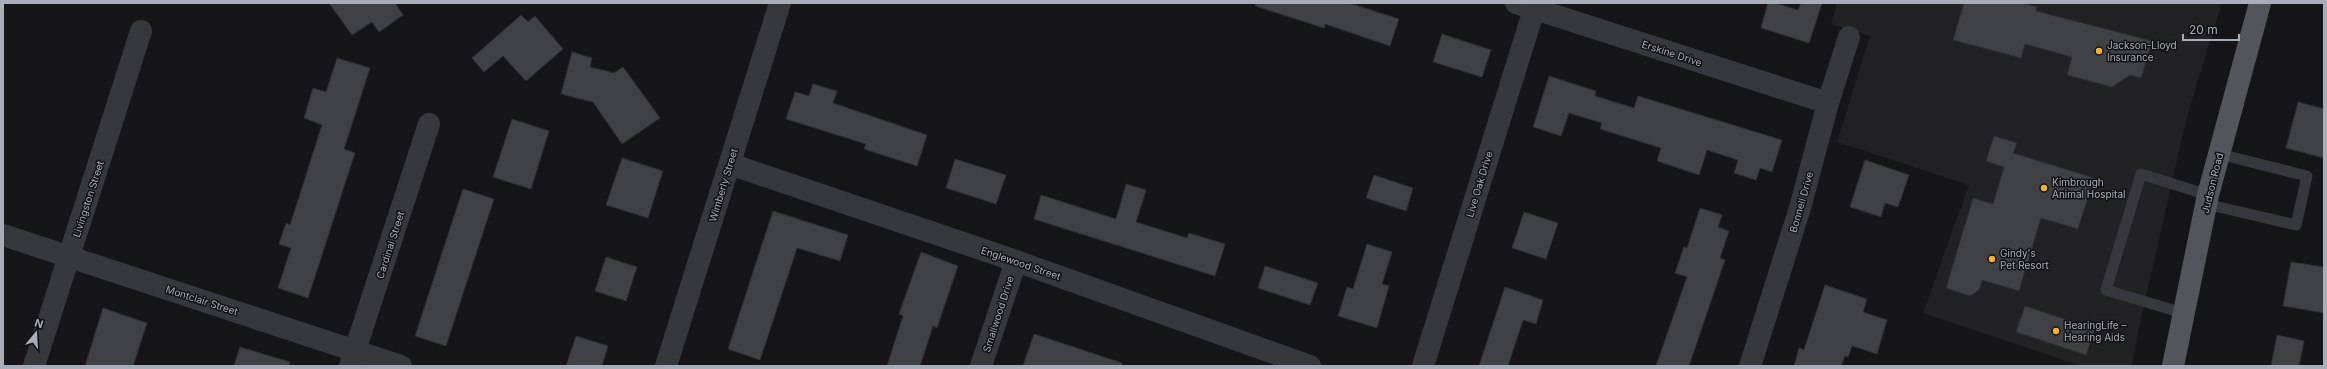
<svg xmlns="http://www.w3.org/2000/svg" width="2327" height="369" font-family="Inter,sans-serif">
<rect width="100%" height="100%" fill="#161618"/>
<path fill="#222225" d="M1837,3H2222L2190,106L2178,155L2139,328L2132,366H2081L1923,313L1969,185L1837,142L1870,36L1831,24Z"/>
<g fill="#404145" stroke="#303034">
<path d="M329,3H395L403,15L379,32L372,22L352,35Z"/>
<path d="M1256,3H1349L1399,19L1390,46L1325,24L1324,28L1255,6Z"/>
<path d="M1768,3H1775L1798,10L1801,3H1822L1809,43L1761,28Z"/>
<path d="M1964,3H2022L2037,7L2036,11L2152,41L2141,78L2130,75L2112,87L2067,75L2072,57L2025,44L2021,58L1953,40Z"/>
<path d="M521,15L528,22L535,16L563,49L526,81L503,56L484,72L472,58Z"/>
<path d="M1442,34L1491,50L1482,77L1433,62Z"/>
<path d="M572,52L592,58L590,67L614,73L623,67L660,118L622,144L593,102L561,94Z"/>
<path d="M337,58L370,68L344,149L355,153L308,298L278,288L291,248L279,244L286,223L290,225L322,125L304,118L313,88L326,92Z"/>
<path d="M1549,76L1596,91L1595,96L1634,108L1638,96L1782,140L1772,172L1760,168L1756,180L1734,173L1738,160L1707,150L1699,175L1657,161L1661,148L1600,129L1602,123L1569,113L1561,136L1533,127Z"/>
<path d="M813,84L837,91L833,103L927,135L917,166L864,149L866,144L786,119L795,92L809,96Z"/>
<path d="M2298,102L2324,109V158L2286,148Z"/>
<path d="M512,119L549,131L531,189L493,177Z"/>
<path d="M1994,136L2017,143L2013,153L2094,178L2078,229L2041,218L2019,291L1982,280L1979,290L1970,296L1946,288L1973,198L1993,204L2004,167L1986,161Z"/>
<path d="M622,158L663,171L648,218L606,205Z"/>
<path d="M955,159L1006,175L996,204L946,188Z"/>
<path d="M1865,160L1909,175L1898,207L1885,203L1881,217L1850,207Z"/>
<path d="M1374,175L1413,188L1406,211L1366,198Z"/>
<path d="M1126,184L1146,190L1136,222L1187,238L1189,233L1225,244L1215,276L1034,219L1041,195L1116,219Z"/>
<path d="M463,189L494,199L446,346L415,336Z"/>
<path d="M1700,208L1722,215L1718,227L1729,231L1720,258L1725,260L1689,366H1656L1687,277L1675,273L1684,247L1687,248Z"/>
<path d="M773,211L848,235L840,261L797,248L760,360L728,349Z"/>
<path d="M1524,212L1558,223L1546,259L1512,248Z"/>
<path d="M1367,244L1392,252L1382,284L1389,286L1377,328L1338,316L1347,287L1353,289Z"/>
<path d="M921,252L958,266L937,328L933,326L920,366H887L903,316L899,314Z"/>
<path d="M606,257L637,267L626,301L595,291Z"/>
<path d="M2291,262L2324,267V313L2283,306Z"/>
<path d="M1265,266L1318,283L1310,305L1258,288Z"/>
<path d="M1825,285L1867,299L1863,312L1887,320L1877,354L1852,346L1848,357L1845,356L1841,366H1794L1799,348L1804,350Z"/>
<path d="M1505,287L1543,300L1536,324L1523,320L1508,366H1479Z"/>
<path d="M2025,306L2095,329L2086,355L2016,332Z"/>
<path d="M103,308L147,323L133,366H85Z"/>
<path d="M1034,334L1122,363V366H1023Z"/>
<path d="M2277,335L2304,341L2299,366H2271Z"/>
<path d="M576,336L608,346L602,366H566Z"/>
<path d="M240,347L290,362L289,366H234Z"/>
</g>
<g fill="none" stroke-linecap="round" stroke-linejoin="round">
<g stroke="#37383d" stroke-width="11">
<path d="M2206,204L2296,225L2307,176L2219,154"/>
<path d="M2183,313L2106,290L2141,174L2208,195"/>
</g>
<g stroke="#37383d" stroke-width="22">
<path d="M1516,3L1828,103"/>
<path d="M730,164L1016,261L1310,366"/>
<path d="M3,235L401,366"/>
<path d="M34,366L141,31"/>
<path d="M350,366L429,124"/>
<path d="M666,366L780,3"/>
<path d="M981,366L1016,261"/>
<path d="M1423,366L1536,3"/>
<path d="M1750,366L1800,208L1828,103L1849,37"/>
</g>
<path stroke="#53555c" stroke-width="22" d="M2173,366L2208,195L2260,3"/>
</g>
<g fill="#f2b134" stroke="#111113" stroke-width="1.5">
<circle cx="2099" cy="51" r="4"/>
<circle cx="2044" cy="188" r="4"/>
<circle cx="1992" cy="259" r="4"/>
<circle cx="2056" cy="331" r="4"/>
</g>
<g text-anchor="middle" stroke-width="3" stroke-linejoin="round" paint-order="stroke">
<g font-size="10" fill="#a8adb8" stroke="#111113" text-anchor="start">
<text x="2107" y="49">Jackson-Lloyd<tspan x="2107" dy="12">Insurance</tspan></text>
<text x="2052" y="186">Kimbrough<tspan x="2052" dy="12">Animal Hospital</tspan></text>
<text x="2000" y="257">Gindy's<tspan x="2000" dy="12">Pet Resort</tspan></text>
<text x="2064" y="329">HearingLife –<tspan x="2064" dy="12">Hearing Aids</tspan></text>
</g>
<g font-size="10" fill="#a8adb8" stroke="#111113">
<text transform="translate(1672 53) rotate(18)" y="4">Erskine Drive</text>
<text transform="translate(2212 183) rotate(-76)" y="4">Judson Road</text>
<text transform="translate(1479 184) rotate(-73)" y="4">Live Oak Drive</text>
<text transform="translate(723 185) rotate(-73)" y="4">Wimberly Street</text>
<text transform="translate(88 199) rotate(-72)" y="4">Livingston Street</text>
<text transform="translate(1801 202) rotate(-74)" y="4">Bonnell Drive</text>
<text transform="translate(390 245) rotate(-72)" y="4">Cardinal Street</text>
<text transform="translate(1021 263) rotate(19)" y="4">Englewood Street</text>
<text transform="translate(202 300) rotate(18)" y="4">Montclair Street</text>
<text transform="translate(998 314) rotate(-72)" y="4">Smallwood Drive</text>
</g>
</g>
<rect width="2327" height="369" fill="none" stroke="#a8adb8" stroke-width="8"/>
<g transform="translate(36 333) rotate(18)" stroke="#111113" stroke-width="3" paint-order="stroke">
<path d="M0-3L7 15L0 10L-7 15Z" fill="#a8adb8"/>
<text y="-6" font-size="11" font-weight="bold" text-anchor="middle" fill="#a8adb8">N</text>
</g>
<path d="M2183 34v6h56v-6" fill="none" stroke="#a8adb8" stroke-width="2"/>
<text x="2189" y="34" font-size="12" fill="#a8adb8" stroke="#111113" stroke-width="3" paint-order="stroke">20 m</text>
</svg>
